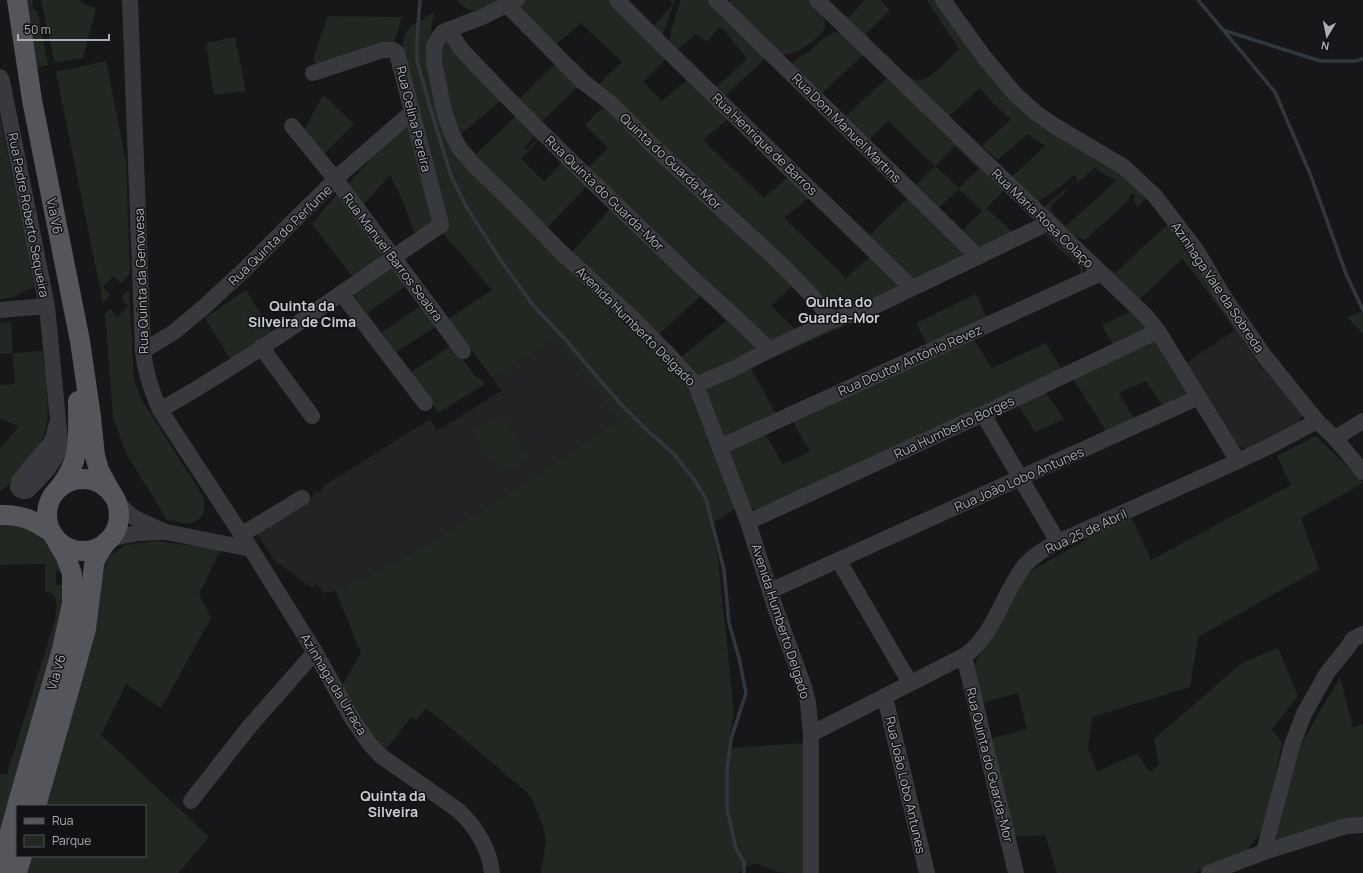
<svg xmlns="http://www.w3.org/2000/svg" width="1363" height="873" font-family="Manrope,sans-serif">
<rect width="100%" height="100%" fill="#171719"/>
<g fill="#232326">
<path d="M1235,330L1263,371L1266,369L1301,411L1299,421L1265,445L1249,449L1241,447L1234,442L1186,363Z"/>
<path d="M556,338L617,420L535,476L428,544L372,574L336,591L323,593L317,584L311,587L275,561L257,534L306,505L316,491L319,493L324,486L430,419L437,431L501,391L493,379Z"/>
</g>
<g fill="#212822" fill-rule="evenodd">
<path d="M24,0H34L32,1L34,10H37L48,65L35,68Z"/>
<path d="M41,0H79L86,5L96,8L83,58L60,62H57L54,60Z"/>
<path d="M457,0H506C488,8 473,19 457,0Z"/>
<path d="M523,0H611L811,196L784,218L846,278L870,256L900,287L838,314L568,60L570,57L599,84L622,62L581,23L557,44L563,50L555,48L519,5ZM666,59L687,80L662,101L643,82ZM728,119L788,177L764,198L703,140Z"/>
<path d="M669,0H674C672,12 666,23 663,35L651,29L673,4Z"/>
<path d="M681,0H709L767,57L724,97L822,190V192L715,88L747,59L724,30L719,27L707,42L696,34L677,50L670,44C669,28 677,15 681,0Z"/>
<path d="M731,0H809C818,8 826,14 825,28C815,42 799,54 781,55L727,4Z"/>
<path d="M865,0H880L890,10L866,34L869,37L867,38L846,19V15L849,17Z"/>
<path d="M927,0H938L999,83L1111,164L1146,198L1137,207L1133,200L1135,195L1131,194L1127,202L1085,240L1075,236L1069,235L1044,207L1065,190H1068C1047,208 1045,207 1066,226L1116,181L1095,168L1076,184L1077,179L1076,176H1072L1064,184L1038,202L1012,177L1013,176L1045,146L1028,134L997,160L982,146L1011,119L995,105L980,88L947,118L885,56L886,53C893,61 906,76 915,80C927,85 951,57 959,49Z"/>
<path d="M434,12L429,41L444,127L691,391L737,508L711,524L718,559L734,713L728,748L804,743L803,873C796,873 785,873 778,872C760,866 756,857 738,873H541L546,841L542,823L530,795L457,733L426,708L416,720L411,717L386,749L369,730L341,687L361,653L336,591L372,574L428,544L535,476L617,420L556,338L493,379L448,319L492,290L442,232L403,55C401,26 414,25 434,12Z"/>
<path d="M328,16L402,17L395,41L318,64L314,62L313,59Z"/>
<path d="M836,32C848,33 857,45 865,53L821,94L845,117L889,76L1005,188L1004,190L986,208L1015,234L988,249L984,250L974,248L796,72C794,67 792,64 795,60C798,56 805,55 809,52C818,45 824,35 836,32ZM888,121L935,166L916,185L869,140ZM955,146L979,169L959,188L935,166ZM959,189L982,211L963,230L939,207Z"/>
<path d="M235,37L246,91L214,95L206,43Z"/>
<path d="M448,40L535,134L524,149H527L539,138L757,343L755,353L695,377L679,359L726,321L702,295L658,335L571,253L611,208L588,185L546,229L505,188L457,134L439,65L441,41ZM502,100L517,115L476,154L469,146L461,134ZM540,139L563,161L544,182L521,159Z"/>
<path d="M106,61L126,162L130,274L121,283L113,276L103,287L110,295L103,303L56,72Z"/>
<path d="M557,62L582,83L540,123L518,100Z"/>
<path d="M323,95L354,124L324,154L304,130Z"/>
<path d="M604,106L659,157L792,286L771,306L797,331L774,344L588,168L608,148L585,125Z"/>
<path d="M0,117L35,287L26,290L12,298L0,299Z"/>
<path d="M407,124L435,220L415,233L402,199L390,175L363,205L348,186L349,183L378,151Z"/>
<path d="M337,194L382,253L381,258L379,260L352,276L312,224Z"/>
<path d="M827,194L870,235L908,198L965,255L920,279H910L826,196Z"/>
<path d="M1168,224L1176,229L1183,238L1259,356L1302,409L1303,413L1299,421L1301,411L1267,369L1264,371L1210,295L1183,259L1181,260L1138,301L1122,286L1123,285C1119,278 1114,276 1109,271V268L1115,273Z"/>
<path d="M1046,233L1080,265L1083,269V274L1079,276L1081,270L1079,267L1044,234Z"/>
<path d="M391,267L406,286L367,313L354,295L355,290Z"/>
<path d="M128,290L129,291L134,379L136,386L143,402L203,496C207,508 204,521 190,523C183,524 174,521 167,520L126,453L113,417L105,314L110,309L118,317L128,306L121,298Z"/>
<path d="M246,290L271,331L230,359L205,318Z"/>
<path d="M976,294L987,319L1000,313L999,316L934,346L887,366L870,377L839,388L793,408L739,436L727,439L722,438L720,434C714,419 698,396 713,382L827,327L851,319L876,309L879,310L751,368L776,414L928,346L916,323Z"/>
<path d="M421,306L436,326L396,352L382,332Z"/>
<path d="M1130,310L1138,316L1147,327L1146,333L1139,338L1118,347H1116L980,411L926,434L888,453L879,455L838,476L793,494L792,497C783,501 767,510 758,510C754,510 751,508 749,506C743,499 727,458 728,448L731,445L842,392L870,382L873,381L875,384C882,381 896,377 902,372C910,366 912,361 923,360C928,350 981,331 995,326L1000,325L1003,326L974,340L992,368L1046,343L1062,370L1114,346L1102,325L1128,313ZM793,422L810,452L783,464L766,435Z"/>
<path d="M1363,311V334L1347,317Z"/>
<path d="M11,322L13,353L43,351C45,381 55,418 39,446C31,461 17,474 6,487L0,491V449L19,426L0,419V385L15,384L13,353L0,354V323Z"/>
<path d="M1149,339L1157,340L1165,351L1176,374L1190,393L1187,398L1027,471L1023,472L1020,471L991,421C991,408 1034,393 1046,393L1064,419L1035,432L1018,405L993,416L992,421L1023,470L1026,471L1107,433L1074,380L1053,389L1059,384L1073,376ZM1146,381L1163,406L1135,420L1119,393Z"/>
<path d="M451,346L454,348L476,377L481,379L485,384L438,413L413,376L411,372Z"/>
<path d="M501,413L529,458L501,475L473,431Z"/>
<path d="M1316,436L1363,482V483L1301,518L1319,569L1198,637L1190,687L1092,717L1088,749L1097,772L1137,753L1149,772L1159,765L1154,739L1242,663L1278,648L1298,696L1272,729L1282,743L1264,830L1245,852L1194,873H1057L1045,835L1013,837L990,739L1027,729L1018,693L982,703L974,666L1021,577L1130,514L1151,560L1291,485L1277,456Z"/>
<path d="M0,524L19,525L37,533L54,554L63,571H56V585H65L63,608L0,837V774H7L55,620C56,609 61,592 45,592V564L0,565Z"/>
<path d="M154,541L221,549L199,594L211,618L161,708L126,684L101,735L209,837L178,873H28L33,856H145V806H45L66,724L90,655L98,613L101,577L108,558L125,545Z"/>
<path d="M1340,677L1353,728L1363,724V819L1276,842L1290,763Z"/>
</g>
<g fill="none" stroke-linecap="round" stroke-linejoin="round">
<g stroke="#30383e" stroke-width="3.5">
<path d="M420,0L417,39V61L429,104L451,176L467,208L504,265L532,304L564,338L619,402L649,432L674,454L695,481L706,499L724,570L729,623L739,658L746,693L731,739L727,770V808L736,849L744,862V873"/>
<path d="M1198,0L1275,92L1311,176L1346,274L1363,310"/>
<path d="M1223,30L1320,61H1355L1363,59"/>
</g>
<g stroke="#38393d" stroke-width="16">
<path d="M130,0L143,351C145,372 151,390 160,410L251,549L315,652L353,720L369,743L381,756L459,811C476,827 490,850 492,873"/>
<path d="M517,0L482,17L443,32L438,38L434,47V62L444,111L452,134L459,148L474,165L513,203L561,252L627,313L670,356L696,385L748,522L775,607L804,687L808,702L811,734V873"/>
<path d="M617,0L666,49L912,288"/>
<path d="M716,0L978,257"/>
<path d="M817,0L1147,317L1158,331L1238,461"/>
<path d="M943,0L984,57L1016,95L1035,112L1055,126L1124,167L1155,196L1197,251L1224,297L1263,354L1317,421L1335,438L1363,472"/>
<path d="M507,5L583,82L612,104L655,148L780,263L813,297L832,320"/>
<path d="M450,29L454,38L461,49C531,124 606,195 681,267C710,295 741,321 769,350"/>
<path d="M0,77L2,81L47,306L60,441C60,459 40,478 28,490C24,492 20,491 18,487L19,481L50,444L54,435L57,423"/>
<path d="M292,126L336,180L463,351"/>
<path d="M341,293L425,403"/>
<path d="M0,310L47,306"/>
<path d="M261,347L312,416"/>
<path d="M143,351L174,332L204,307L243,271L343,172L412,112"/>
<path d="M696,385L733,369L769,350L832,320L869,309L1048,223"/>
<path d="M160,410C258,355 348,287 441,225L397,53L393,50H383L313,73"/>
<path d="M983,414L1058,542"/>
<path d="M1335,438L1363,421"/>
<path d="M720,447L1101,273"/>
<path d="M116,501L130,515L139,520L166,532L251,549"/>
<path d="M748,522L983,414L1158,331"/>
<path d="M241,535L302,498"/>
<path d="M108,539L138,533L161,532"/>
<path d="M839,561L910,683"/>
<path d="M770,591L1199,397"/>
<path d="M964,656L1016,873"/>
<path d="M885,697L927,873"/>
<path d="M811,734L964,656C995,635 1002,594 1025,565C1034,555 1046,548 1058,542L1238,461L1268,447L1317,421"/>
<path d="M191,801L249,727L315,652"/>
<path d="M1264,852L1292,745L1304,714L1327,673L1348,647L1353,639L1363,634"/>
<path d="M1209,873L1264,852L1346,826L1363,825"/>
</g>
<g stroke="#55565c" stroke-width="20">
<path d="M17,0L32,100L80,341L91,417L95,456L99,470L112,494"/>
<circle cx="83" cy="515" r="36"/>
<path d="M60,487C82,458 78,436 78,401"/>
<path d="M0,515C21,514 36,521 52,533"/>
<path d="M17,806L62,649L72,604V574L66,557L55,538"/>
<path d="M36,806L75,669L86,629L94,565L96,558L106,542"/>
<path d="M0,867L17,807"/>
<path d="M17,873L22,856"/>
</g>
</g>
<g text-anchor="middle" stroke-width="3" stroke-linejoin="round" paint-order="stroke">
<g font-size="13" fill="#aaafb7" stroke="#121214">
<text transform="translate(414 119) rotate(76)" y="5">Rua Celina Pereira</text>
<text transform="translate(847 128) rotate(45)" y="5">Rua Dom Manuel Martins</text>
<text transform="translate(765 144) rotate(44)" y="5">Rua Henrique de Barros</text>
<text transform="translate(671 161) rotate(43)" y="5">Quinta do Guarda-Mor</text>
<text transform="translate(605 193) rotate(44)" y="5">Rua Quinta do Guarda-Mor</text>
<text transform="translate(29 215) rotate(79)" y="5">Rua Padre Roberto Sequeira</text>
<text transform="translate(55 216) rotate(79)" y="5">Via V6</text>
<text transform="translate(1043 218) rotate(44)" y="5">Rua Maria Rosa Colaço</text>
<text transform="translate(280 235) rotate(-44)" y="5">Rua Quinta do Perfume</text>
<text transform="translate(393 257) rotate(53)" y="5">Rua Manuel Barros Seabra</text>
<text transform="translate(141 281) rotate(-92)" y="5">Rua Quinta da Genovesa</text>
<text transform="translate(1218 287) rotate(56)" y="5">Azinhaga Vale da Sobreda</text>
<text transform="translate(636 326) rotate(45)" y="5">Avenida Humberto Delgado</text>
<text transform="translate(910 360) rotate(-24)" y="5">Rua Doutor António Revez</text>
<text transform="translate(954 427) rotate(-25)" y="5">Rua Humberto Borges</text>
<text transform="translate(1019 479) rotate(-24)" y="5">Rua João Lobo Antunes</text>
<text transform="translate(1086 531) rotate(-25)" y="5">Rua 25 de Abril</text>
<text transform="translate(781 621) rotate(72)" y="5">Avenida Humberto Delgado</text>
<text transform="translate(56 672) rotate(-74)" y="5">Via V6</text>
<text transform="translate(334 684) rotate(59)" y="5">Azinhaga da Urraca</text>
<text transform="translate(990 765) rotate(76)" y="5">Rua Quinta do Guarda-Mor</text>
<text transform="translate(906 785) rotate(77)" y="5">Rua João Lobo Antunes</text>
</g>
<g font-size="14" font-weight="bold" fill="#cbcdd4" stroke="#121214">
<text x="839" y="307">Quinta do<tspan x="839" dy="16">Guarda-Mor</tspan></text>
<text x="302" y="311">Quinta da<tspan x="302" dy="16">Silveira de Cima</tspan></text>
<text x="393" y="801">Quinta da<tspan x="393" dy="16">Silveira</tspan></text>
</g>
</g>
<rect x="16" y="805" width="130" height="52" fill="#121214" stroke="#4f5155"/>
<rect x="24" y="818" width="20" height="6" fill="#55565c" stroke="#4f5155"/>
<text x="52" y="825" font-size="12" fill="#aaafb7">Rua</text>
<rect x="24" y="835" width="20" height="12" fill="#212822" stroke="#4f5155"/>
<text x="52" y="845" font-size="12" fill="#aaafb7">Parque</text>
<g transform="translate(1327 36) rotate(190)" stroke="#121214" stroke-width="3" paint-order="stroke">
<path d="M0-3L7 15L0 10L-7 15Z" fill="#aaafb7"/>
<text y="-6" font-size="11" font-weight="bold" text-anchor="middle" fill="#aaafb7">N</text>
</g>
<path d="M18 34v6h91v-6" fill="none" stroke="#aaafb7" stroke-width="2"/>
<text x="24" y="34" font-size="12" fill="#aaafb7" stroke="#121214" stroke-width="3" paint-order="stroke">50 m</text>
</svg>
